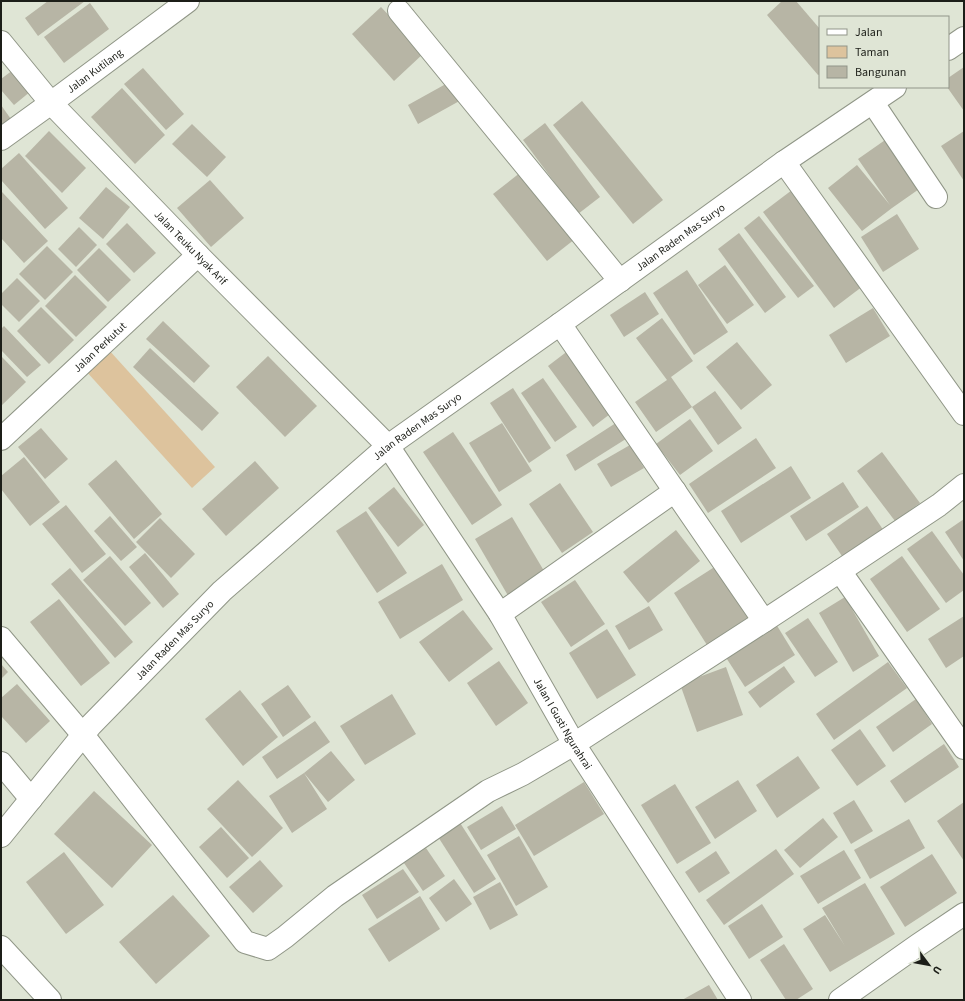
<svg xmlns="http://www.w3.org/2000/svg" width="965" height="1001" font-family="'Source Sans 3',sans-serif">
<rect width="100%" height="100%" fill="#dfe5d5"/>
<path fill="#ddc39d" d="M108,349L215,467L192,488L85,370Z"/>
<g fill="#b7b5a5">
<path d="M48,1H85L38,36L25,18Z"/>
<path d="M782,1H796L820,29V74L818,75L767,15Z"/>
<path d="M90,3L109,29L64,63L44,37Z"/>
<path d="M381,7L424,53L394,81L352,34Z"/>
<path d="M964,67V111L947,87H948V78Z"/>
<path d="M143,68L184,114L166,130L124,84Z"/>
<path d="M13,70L31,91L14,105L1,90V79Z"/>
<path d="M453,80L463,99L418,124L408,105Z"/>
<path d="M122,88L165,135L135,164L91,117Z"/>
<path d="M582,101L663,200L633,224L553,125Z"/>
<path d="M1,105L13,122L1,131Z"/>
<path d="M545,123L600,197L578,214L523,140Z"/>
<path d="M192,124L226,157L207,177L172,144Z"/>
<path d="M49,131L86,168L62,193L25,156Z"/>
<path d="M964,131V181L941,146Z"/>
<path d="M888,138L922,187L892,208L862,231L828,188L857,165L890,205L858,159Z"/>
<path d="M19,153L68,208L45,229L1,180V169Z"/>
<path d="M521,172L575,239L547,261L493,194Z"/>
<path d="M210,180L244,218L211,247L177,208Z"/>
<path d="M106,187L130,207L103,239L79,218Z"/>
<path d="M792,190L863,286L834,308L763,212Z"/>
<path d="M2,192L48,241L24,263L1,238V193Z"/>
<path d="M897,214L919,249L883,272L861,237Z"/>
<path d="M759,216L814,286L798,298L744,228Z"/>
<path d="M127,223L156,253L134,273L106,244Z"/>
<path d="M79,227L97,245L76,267L58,249Z"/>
<path d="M739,233L786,297L765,313L718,249Z"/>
<path d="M47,246L73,272L45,300L19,274Z"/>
<path d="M99,248L131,280L108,302L77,270Z"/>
<path d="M725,265L754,305L727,324L698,285Z"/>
<path d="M687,270L728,332L694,355L653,293Z"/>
<path d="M75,275L107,307L76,337L45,306Z"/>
<path d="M17,278L40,301L19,322L1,304V294Z"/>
<path d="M645,292L659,314L624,337L610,315Z"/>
<path d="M41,307L74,340L49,364L17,331Z"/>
<path d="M873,308L890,336L846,363L829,335Z"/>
<path d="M662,318L693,361L671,377L692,407L656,432L635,402L667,380L636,338Z"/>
<path d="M163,321L210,366L194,383L146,339Z"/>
<path d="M4,326L41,365L27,377L1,350V329Z"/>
<path d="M737,342L772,385L741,410L706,367Z"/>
<path d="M150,348L219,413L202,431L133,367Z"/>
<path d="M569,350L614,411L593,427L548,366Z"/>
<path d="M1,356L26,382L1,406Z"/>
<path d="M268,356L317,406L285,437L236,387Z"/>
<path d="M543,378L577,427L555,442L521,393Z"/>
<path d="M513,388L551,448L529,463L490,403Z"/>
<path d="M715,391L742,428L718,445L692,407Z"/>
<path d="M690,419L713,451L680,475L656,444Z"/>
<path d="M619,421L629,437L575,471L566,455Z"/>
<path d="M502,423L532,471L499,492L469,443Z"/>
<path d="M41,428L68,459L45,479L18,447Z"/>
<path d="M453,432L502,505L472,525L423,452Z"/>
<path d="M756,438L776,468L708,513L689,484Z"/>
<path d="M630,445L644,468L611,487L597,464Z"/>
<path d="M882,452L920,503L895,521L857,471Z"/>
<path d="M24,457L60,502L30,526L1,489V476Z"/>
<path d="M116,460L162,514L134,539L88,484Z"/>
<path d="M255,461L279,488L226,536L202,509Z"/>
<path d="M791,466L811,498L741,543L721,511Z"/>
<path d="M843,482L859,507L806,541L790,516Z"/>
<path d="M560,483L593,532L562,553L529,504Z"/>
<path d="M394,487L424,525L398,547L368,508Z"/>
<path d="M66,505L106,554L82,573L42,524Z"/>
<path d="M867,506L884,531L844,559L827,534Z"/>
<path d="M366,511L407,573L377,593L336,531Z"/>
<path d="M110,516L137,547L121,561L94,531Z"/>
<path d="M512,517L547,576L510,599L475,539Z"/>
<path d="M160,518L195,554L171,578L136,542Z"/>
<path d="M964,519V561L945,532Z"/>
<path d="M676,530L700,561L648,603L623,572Z"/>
<path d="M932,531L964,575V590L946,603L907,549Z"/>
<path d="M145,553L179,594L163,608L129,567Z"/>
<path d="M110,556L151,603L125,626L83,580Z"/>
<path d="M902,556L940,609L907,632L870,579Z"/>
<path d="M442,564L463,600L400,639L378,602Z"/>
<path d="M716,566L749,617L707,645L674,593Z"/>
<path d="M70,568L133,642L115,658L51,584Z"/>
<path d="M575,580L605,624L571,647L541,602Z"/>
<path d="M845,597L879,656L853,672L819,613Z"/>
<path d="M59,599L110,663L81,686L30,622Z"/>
<path d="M649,606L663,630L629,650L615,626Z"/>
<path d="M463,610L493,649L449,682L419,642Z"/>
<path d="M964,616V656L946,668L928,639Z"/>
<path d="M808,618L838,662L815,677L785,633Z"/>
<path d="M776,624L795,655L745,687L725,656Z"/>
<path d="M607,629L636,675L597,699L569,653Z"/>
<path d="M499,661L528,703L496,726L467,683Z"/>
<path d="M888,662L907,688L834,740L816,714Z"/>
<path d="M1,664L8,672L1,679Z"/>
<path d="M784,666L795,682L760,708L748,692Z"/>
<path d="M726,667L743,715L697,732L680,684Z"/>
<path d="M17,684L50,721L26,743L1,716V698Z"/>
<path d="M288,685L311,717L283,737L261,704Z"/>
<path d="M240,690L278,737L243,766L205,719Z"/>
<path d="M392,694L416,734L365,765L340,726Z"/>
<path d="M916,699L932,724L893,752L876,727Z"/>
<path d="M315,721L330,742L277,779L262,757Z"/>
<path d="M860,729L886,766L857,786L831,750Z"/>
<path d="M944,744L959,767L905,803L890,781Z"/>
<path d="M331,751L355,780L328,802L304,773L327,809L292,833L269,796L304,773Z"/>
<path d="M798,756L820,788L777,818L756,785Z"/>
<path d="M238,780L283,828L252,857L207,809Z"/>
<path d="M738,780L757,811L715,839L695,807Z"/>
<path d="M584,782L604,814L534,856L515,825Z"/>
<path d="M675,784L711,843L677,864L641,805Z"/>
<path d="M94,791L152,845L112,888L54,834Z"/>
<path d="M854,800L873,831L851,844L833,813Z"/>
<path d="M964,802V861L937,821Z"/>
<path d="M502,806L516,829L481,850L467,827Z"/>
<path d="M455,815L496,879L474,893L433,829Z"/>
<path d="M823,818L838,837L800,868L784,850Z"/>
<path d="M909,819L925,848L870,879L854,850Z"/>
<path d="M221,827L249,858L227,878L199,847Z"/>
<path d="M519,836L548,887L516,906L487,855Z"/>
<path d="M426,848L445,876L423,891L404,863Z"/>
<path d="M776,849L794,874L724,925L706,900Z"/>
<path d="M844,850L861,878L818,904L800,876Z"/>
<path d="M716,851L730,873L699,893L685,872Z"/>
<path d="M64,852L104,905L66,934L26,882Z"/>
<path d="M932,854L957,893L905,927L880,887Z"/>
<path d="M260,860L283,886L253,913L229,887Z"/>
<path d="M403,869L419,892L377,919L362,895Z"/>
<path d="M454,879L472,904L446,922L429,898Z"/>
<path d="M500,882L518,915L490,930L473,897Z"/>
<path d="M865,883L895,934L830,972L803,929L825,915L845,946L822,908Z"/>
<path d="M173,895L210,936L156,984L119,942Z"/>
<path d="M420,896L440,929L389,962L368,929Z"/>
<path d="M762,904L783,937L749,959L728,926Z"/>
<path d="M784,944L813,989L796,1000H786L760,960Z"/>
<path d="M709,985L718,1000H682Z"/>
</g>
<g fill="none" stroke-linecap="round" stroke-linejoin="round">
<g stroke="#909687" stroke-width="24">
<g id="minor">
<path d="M399,11L620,281"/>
<path id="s1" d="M1,42L51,103L198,255L388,446L500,614L574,744L740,1000"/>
<path d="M948,49L964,38"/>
<path d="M873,103L936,197"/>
<path id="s2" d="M1,139L51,103L188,1"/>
<path d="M784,162L964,414"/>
<path d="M560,324L764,621"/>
<path id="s3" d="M1,439L198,255"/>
<path d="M840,571L964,748"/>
<path d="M500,614L675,491"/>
<path d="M1,638L83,735L245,942L268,949L285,937L335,896L488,791L523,774L574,744L764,621L840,571L939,505L964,485"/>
<path d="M1,763L31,799"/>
<path id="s4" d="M1,836L91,725L222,591L388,446L560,324L784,162L895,87"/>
<path d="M1,947L50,1000"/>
<path d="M840,1000L918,945L964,914"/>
</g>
</g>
<use href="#minor" stroke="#fff" stroke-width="22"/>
</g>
<g text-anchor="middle" stroke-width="3" stroke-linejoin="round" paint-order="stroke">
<g font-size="11" fill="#1c1e18" stroke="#dfe5d5">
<text dy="4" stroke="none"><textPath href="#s2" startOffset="116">Jalan Kutilang</textPath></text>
<text dy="4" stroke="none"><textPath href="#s4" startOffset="910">Jalan Raden Mas Suryo</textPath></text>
<text dy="4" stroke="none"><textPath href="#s1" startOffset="280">Jalan Teuku Nyak Arif</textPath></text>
<text dy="4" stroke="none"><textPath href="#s3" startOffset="135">Jalan Perkutut</textPath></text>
<text dy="4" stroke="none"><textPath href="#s4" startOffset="586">Jalan Raden Mas Suryo</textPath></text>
<text dy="4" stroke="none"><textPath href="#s4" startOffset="262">Jalan Raden Mas Suryo</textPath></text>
<text dy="4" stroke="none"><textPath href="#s1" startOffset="888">Jalan I Gusti Ngurahrai</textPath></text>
</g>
</g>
<rect width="965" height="1001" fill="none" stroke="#1c1e18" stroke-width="4"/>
<rect x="819" y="16" width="130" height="72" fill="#dfe5d5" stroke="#919589"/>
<rect x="827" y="29" width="20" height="6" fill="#ffffff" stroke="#919589"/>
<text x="855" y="36" font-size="12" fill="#1c1e18">Jalan</text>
<rect x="827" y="46" width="20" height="12" fill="#ddc39d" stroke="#919589"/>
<text x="855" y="56" font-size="12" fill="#1c1e18">Taman</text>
<rect x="827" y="66" width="20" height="12" fill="#b7b5a5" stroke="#919589"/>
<text x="855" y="76" font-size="12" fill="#1c1e18">Bangunan</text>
<g transform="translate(929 965) rotate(122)" stroke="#dfe5d5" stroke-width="3" paint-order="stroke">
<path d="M0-3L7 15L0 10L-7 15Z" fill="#1c1e18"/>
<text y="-6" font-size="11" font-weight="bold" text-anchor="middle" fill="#1c1e18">U</text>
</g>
</svg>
